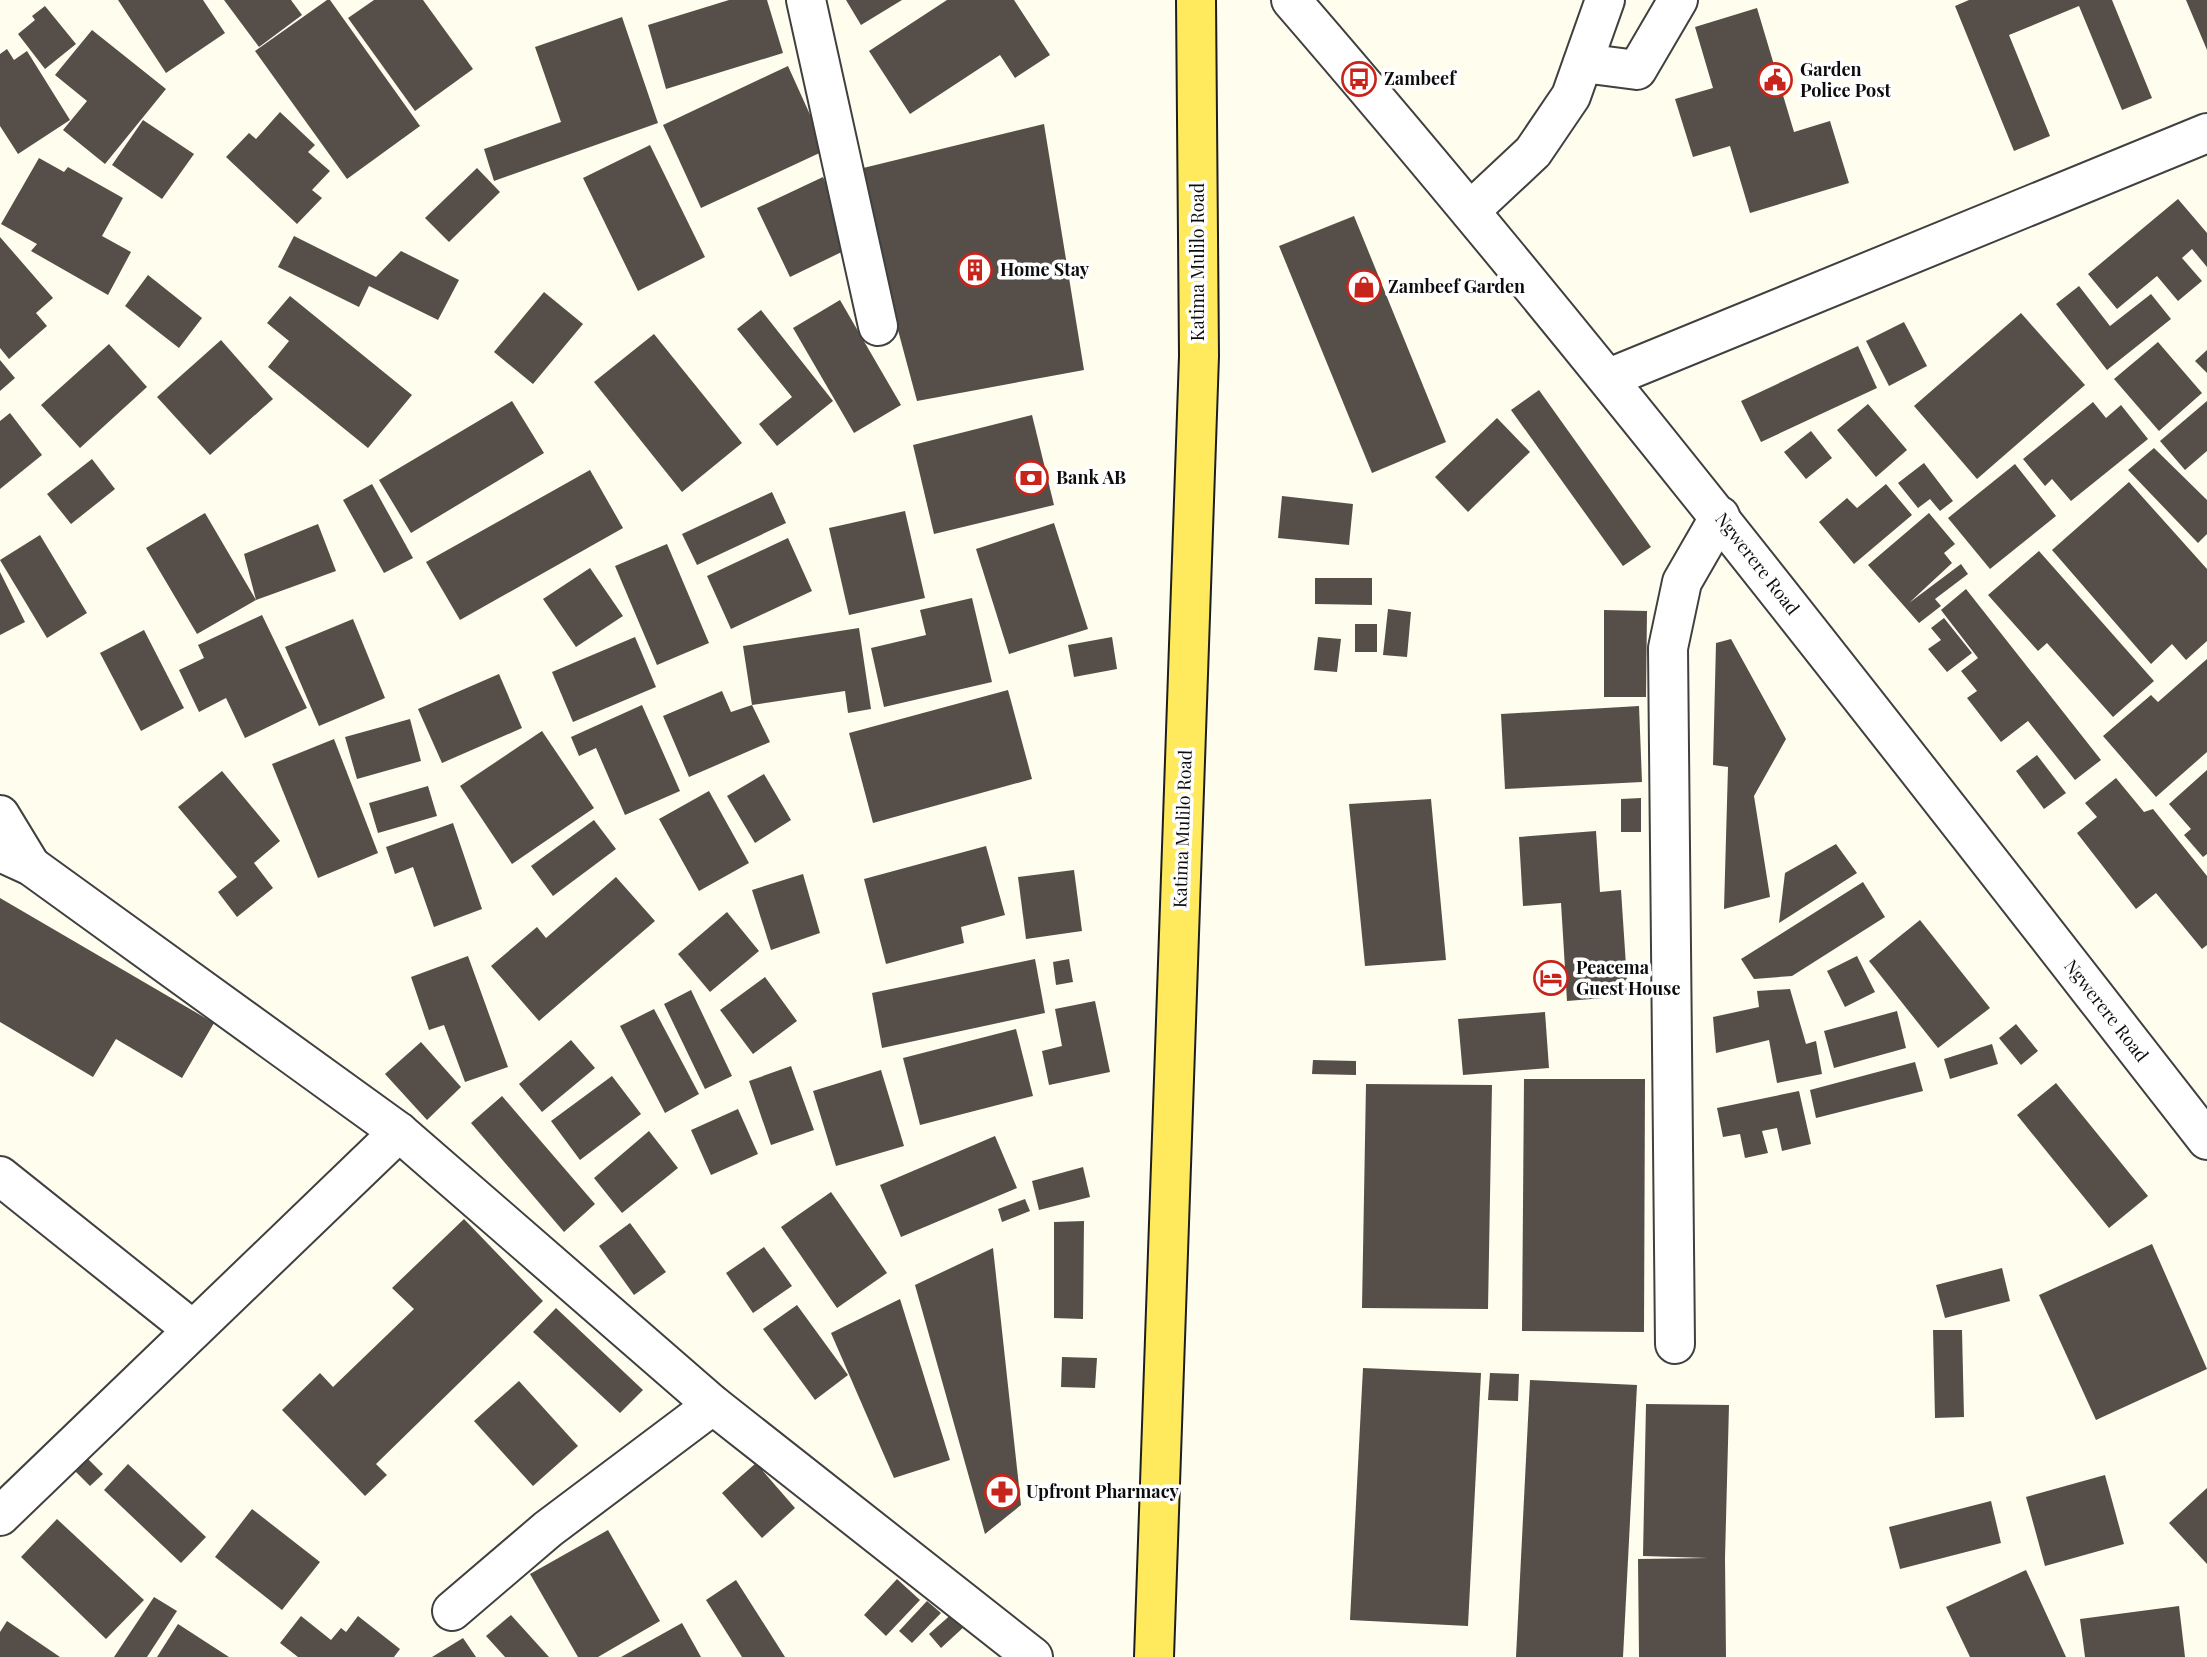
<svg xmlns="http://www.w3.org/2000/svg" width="2207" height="1657" font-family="'Playfair Display',serif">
<rect width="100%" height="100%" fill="#fffded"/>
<g fill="#564f49">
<path d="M118,0H203L225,33L166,73Z"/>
<path d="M224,0H291L302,15L259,47Z"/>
<path d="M327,0H330L420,126L347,179L255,51Z"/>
<path d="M374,0H423L473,69L415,111L348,18Z"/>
<path d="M729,0H767L783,53L666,89L648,25Z"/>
<path d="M846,0H902L861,25Z"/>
<path d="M947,0H1014L1050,55L1015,78L1000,55L910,114L869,51Z"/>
<path d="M1969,0H2112L2152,98L2122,110L2079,6L2009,35L2050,136L2014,151L1955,6Z"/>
<path d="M2186,0H2207V50Z"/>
<path d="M45,6L76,44L45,69L18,34L35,20L32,16Z"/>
<path d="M1757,8L1794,132L1830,121L1849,183L1750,213L1730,146L1693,157L1675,99L1713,88L1695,27Z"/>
<path d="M622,17L658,123L494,181L484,149L561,122L535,47Z"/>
<path d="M92,30L166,89L105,164L63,130L87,101L55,75Z"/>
<path d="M7,49L14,60L27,51L70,120L18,154L0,126V54Z"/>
<path d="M788,66L826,150L701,208L663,125Z"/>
<path d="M280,112L315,145L308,152L330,171L312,190L322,198L297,224L226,157L249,133L256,139Z"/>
<path d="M143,120L194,154L162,199L112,165Z"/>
<path d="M1044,124L1084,370L917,401L855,170Z"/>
<path d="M650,145L705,257L638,291L583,178Z"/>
<path d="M39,158L64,172L68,167L123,198L102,236L131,252L108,295L31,251L37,244L1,224Z"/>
<path d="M477,168L500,192L449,242L425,218Z"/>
<path d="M823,177L854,246L790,277L757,208Z"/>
<path d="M2178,199L2207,233V267L2192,249L2182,258L2202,281L2178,301L2157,276L2117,309L2088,274Z"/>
<path d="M1354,216L1446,442L1372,473L1279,246Z"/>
<path d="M294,236L376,277L401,251L459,280L438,320L369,286L359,307L278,267Z"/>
<path d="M0,237L53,298L36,313L47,326L9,359L0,348Z"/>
<path d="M148,275L202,318L179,348L125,306Z"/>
<path d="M2079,286L2110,326L2151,294L2171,319L2107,370L2056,304Z"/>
<path d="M544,292L583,324L533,384L494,352Z"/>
<path d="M290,296L412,395L368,448L268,367L289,341L267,323Z"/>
<path d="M840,300L901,405L854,433L793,328Z"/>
<path d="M761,310L833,401L777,446L759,424L792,397L737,329Z"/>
<path d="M2021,313L2085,385L1977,479L1914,406Z"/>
<path d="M1904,322L1927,366L1889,386L1866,341Z"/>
<path d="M654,334L742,443L682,492L594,382Z"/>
<path d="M221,340L273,399L210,455L157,397Z"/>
<path d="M2158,342L2202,393L2159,431L2114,379Z"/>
<path d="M109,344L147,387L80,448L41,405Z"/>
<path d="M1858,346L1877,388L1761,442L1741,401Z"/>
<path d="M2207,350V373L2195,361Z"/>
<path d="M0,360L15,378L0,391Z"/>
<path d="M1539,390L1651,547L1623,566L1511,410Z"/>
<path d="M512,401L544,453L411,533L379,480Z"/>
<path d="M2207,401V451L2185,470L2160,441Z"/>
<path d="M2093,402L2106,418L2121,405L2148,439L2071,501L2052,479L2045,486L2023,459Z"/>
<path d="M1868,404L1907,450L1876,477L1837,430Z"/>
<path d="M10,413L42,455L0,489V421Z"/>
<path d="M1032,415L1054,505L934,534L913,445Z"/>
<path d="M1497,418L1530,452L1468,512L1435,477Z"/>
<path d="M1811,431L1832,458L1806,479L1784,452Z"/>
<path d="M2154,448L2207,500V534L2198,543L2128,470Z"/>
<path d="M92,459L115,489L71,524L47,494Z"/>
<path d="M1924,463L1953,501L1940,511L1930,499L1918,508L1898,483Z"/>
<path d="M2015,464L2056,516L1990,569L1948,518Z"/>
<path d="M590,470L623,528L460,620L426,562Z"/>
<path d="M2129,482L2207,569V641L2186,660L2172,644L2151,664L2052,550Z"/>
<path d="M372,484L413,558L384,573L343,500Z"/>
<path d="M1886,484L1912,515L1854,564L1819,522L1847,498L1857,508Z"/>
<path d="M772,492L786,523L697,565L682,534Z"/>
<path d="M1282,496L1353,504L1349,545L1278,538Z"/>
<path d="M905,511L925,598L849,615L829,528Z"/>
<path d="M205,513L256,600L197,634L146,548Z"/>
<path d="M1929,513L1955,544L1944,553L1952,563L1909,603L1961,564L1968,574L1935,599L1941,606L1919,623L1868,565Z"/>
<path d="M1054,523L1088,629L1009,654L976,549Z"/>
<path d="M318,524L336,571L256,600L244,554Z"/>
<path d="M40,535L87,613L47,638L0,560Z"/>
<path d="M788,538L812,591L731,629L707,576Z"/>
<path d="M667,544L709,643L657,665L615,566Z"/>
<path d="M2039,551L2154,681L2113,717L2047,643L2038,651L1988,595Z"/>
<path d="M590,568L623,616L576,647L543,599Z"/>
<path d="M0,572L25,622L0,635Z"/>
<path d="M1315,578H1372V605L1315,604Z"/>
<path d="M1966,589L2101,760L2075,780L2028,721L2001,742L1967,698L1977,691L1961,671L1978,658L1941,610Z"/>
<path d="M972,598L992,682L884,707L871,648L926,635L920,610Z"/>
<path d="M1388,609L1411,612L1407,657L1383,655Z"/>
<path d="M1604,610L1647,611L1646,697H1604Z"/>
<path d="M262,615L307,708L245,738L226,698L199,712L179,670L204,658L198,645Z"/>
<path d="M1944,618L1972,653L1947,672L1928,649L1941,640L1931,628Z"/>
<path d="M353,619L385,698L319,726L285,647Z"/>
<rect x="1355" y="624" width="22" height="28"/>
<path d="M859,628L871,709L848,713L845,691L752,705L743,646Z"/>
<path d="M144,630L184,708L141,731L100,653Z"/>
<path d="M635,637L656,687L573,722L552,672Z"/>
<path d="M1112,637L1117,669L1074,677L1068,645Z"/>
<path d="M1318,637L1341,639L1337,672L1314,670Z"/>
<path d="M1731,639L1786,739L1754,796L1770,897L1724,909L1728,767L1713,765L1716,643Z"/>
<path d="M2207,659V752L2156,797L2103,736L2151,695L2158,702Z"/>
<path d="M499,674L522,728L442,763L418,709Z"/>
<path d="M1008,690L1032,779L873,823L849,733Z"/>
<path d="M722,691L731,712L752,705L770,742L689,777L663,716Z"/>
<path d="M642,705L680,791L625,815L596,748L579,756L571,737Z"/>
<path d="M1639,706L1642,782L1505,789L1501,714Z"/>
<path d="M410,719L421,761L357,779L345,737Z"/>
<path d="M542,731L594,808L512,864L460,786Z"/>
<path d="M334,739L378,853L318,878L272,764Z"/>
<path d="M2037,755L2066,793L2044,809L2016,771Z"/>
<path d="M2207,770V854L2203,857L2184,835L2191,829L2169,804Z"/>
<path d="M222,771L280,841L254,863L273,888L237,917L218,892L237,877L178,807Z"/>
<path d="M764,774L791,820L755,843L727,796Z"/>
<path d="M2116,778L2144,812L2153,809L2207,876V945L2202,949L2156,893L2136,909L2077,833L2097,817L2085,803Z"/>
<path d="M428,786L437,816L378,833L369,803Z"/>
<path d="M709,791L749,863L699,891L659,819Z"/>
<path d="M1641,798V832H1621V799Z"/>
<path d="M1431,799L1446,960L1365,966L1349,804Z"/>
<path d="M594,820L616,849L553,896L531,866Z"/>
<path d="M453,823L482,909L434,927L413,867L395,874L386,847Z"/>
<path d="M1596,831L1600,892L1621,890L1628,996L1567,1001L1561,903L1523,906L1519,837Z"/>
<path d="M1836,844L1857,873L1779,923L1785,873Z"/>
<path d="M986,846L1005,915L961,927L964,943L886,964L864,879Z"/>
<path d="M1074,870L1082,931L1026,939L1018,877Z"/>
<path d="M803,874L820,933L771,950L752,890Z"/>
<path d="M616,877L655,921L539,1021L491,966L537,927L546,938Z"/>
<path d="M1863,882L1885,917L1792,976L1754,979L1741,959Z"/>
<path d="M0,898L214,1023L182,1078L116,1039L93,1077L0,1022Z"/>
<path d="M727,912L759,951L710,992L678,954Z"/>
<path d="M1920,920L1990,1008L1938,1048L1869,961Z"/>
<path d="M468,956L508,1067L465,1082L444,1025L429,1030L411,977Z"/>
<path d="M1857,956L1875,992L1845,1007L1827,971Z"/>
<path d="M1035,959L1045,1013L882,1048L872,993Z"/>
<path d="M1069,959L1073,982L1056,985L1053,962Z"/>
<path d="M765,977L797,1021L753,1054L720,1010Z"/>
<path d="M1790,989L1806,1044L1816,1041L1822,1074L1777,1083L1769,1040L1716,1053L1713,1017L1759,1007L1757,991Z"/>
<path d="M691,990L732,1076L705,1089L664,1004Z"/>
<path d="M1095,1001L1110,1072L1049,1085L1042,1051L1062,1046L1055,1009Z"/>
<path d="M654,1009L699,1094L665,1113L620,1026Z"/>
<path d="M1897,1011L1906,1048L1834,1068L1824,1031Z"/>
<path d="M1545,1012L1549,1068L1463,1075L1458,1019Z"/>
<path d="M2016,1024L2038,1051L2021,1065L1999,1038Z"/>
<path d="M1016,1029L1033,1096L920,1125L903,1058Z"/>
<path d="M571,1040L595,1068L542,1112L519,1084Z"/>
<path d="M421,1042L461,1087L427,1120L385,1074Z"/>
<path d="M1992,1044L1998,1064L1950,1079L1944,1059Z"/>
<path d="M1313,1060L1356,1061V1075L1312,1074Z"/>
<path d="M1915,1062L1923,1091L1816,1118L1810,1090Z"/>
<path d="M791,1066L814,1130L771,1145L749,1081Z"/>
<path d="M881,1070L904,1146L836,1166L813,1091Z"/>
<path d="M612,1076L641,1114L580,1160L551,1121Z"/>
<path d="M1524,1079H1645L1644,1332L1522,1331Z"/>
<path d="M2056,1083L2148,1196L2109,1228L2017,1115Z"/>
<path d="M1366,1084L1492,1085L1488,1309L1362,1308Z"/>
<path d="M1799,1091L1811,1144L1782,1151L1777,1128L1762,1131L1768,1153L1745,1158L1740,1134L1723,1137L1717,1108Z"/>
<path d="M502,1096L595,1204L564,1232L471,1123Z"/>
<path d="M738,1109L758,1154L711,1175L691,1130Z"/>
<path d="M649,1131L678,1168L622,1213L594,1178Z"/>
<path d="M995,1136L1017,1188L901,1237L880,1185Z"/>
<path d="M1083,1167L1090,1197L1039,1210L1032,1181Z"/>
<path d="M831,1192L887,1273L837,1308L781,1227Z"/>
<path d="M1025,1199L1030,1211L1002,1222L998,1209Z"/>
<path d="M464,1219L543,1301L376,1464L387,1475L365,1496L282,1410L320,1373L333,1387L414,1309L392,1288Z"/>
<path d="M1084,1221L1083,1319L1054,1318V1222Z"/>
<path d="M630,1223L666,1272L634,1295L599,1246Z"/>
<path d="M2152,1244L2207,1369L2096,1420L2039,1295Z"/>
<path d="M764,1247L792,1286L753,1313L726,1273Z"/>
<path d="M993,1248L1021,1505L985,1534L915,1285Z"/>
<path d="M2002,1268L2010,1301L1945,1318L1936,1285Z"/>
<path d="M900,1299L950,1460L894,1478L831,1333Z"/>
<path d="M797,1305L848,1375L815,1400L763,1329Z"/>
<path d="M556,1308L643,1390L620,1413L533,1332Z"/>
<path d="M1933,1330H1962L1964,1417L1935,1418Z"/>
<path d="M1062,1357L1097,1358L1095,1388L1061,1387Z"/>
<path d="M1363,1368L1481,1373L1468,1626L1350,1620Z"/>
<path d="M1490,1373L1519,1374L1518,1401L1488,1400Z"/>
<path d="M1530,1380L1637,1385L1623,1657H1516Z"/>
<path d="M519,1381L578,1446L533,1486L474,1421Z"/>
<path d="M1646,1404L1729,1405L1725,1558L1726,1657H1639L1638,1559L1708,1558L1643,1556Z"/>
<path d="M84,1455L103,1474L90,1486L71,1467Z"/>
<path d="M756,1463L795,1508L762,1538L722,1493Z"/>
<path d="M128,1464L206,1537L181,1563L104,1490Z"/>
<path d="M2105,1475L2124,1544L2045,1566L2026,1497Z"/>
<path d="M2207,1488V1564L2169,1523Z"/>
<path d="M1991,1501L2001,1543L1900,1569L1889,1527Z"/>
<path d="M252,1509L320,1562L282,1610L215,1557Z"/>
<path d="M57,1519L144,1600L106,1639L21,1557Z"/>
<path d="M608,1530L660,1621L598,1657H578L530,1574Z"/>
<path d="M2026,1570L2066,1657H1970L1946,1607Z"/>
<path d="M897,1579L920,1600L886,1636L864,1615Z"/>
<path d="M736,1580L785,1657H742L706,1600Z"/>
<path d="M154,1597L177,1611L147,1657H114Z"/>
<path d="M927,1601L941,1613L912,1643L899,1631Z"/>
<path d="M2179,1606L2185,1657H2085L2080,1619Z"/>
<path d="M954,1612L966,1625L941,1648L929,1634Z"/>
<path d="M511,1615L549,1657H505L486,1636Z"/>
<path d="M301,1616L331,1640L341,1628L346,1632L358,1616L400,1649L394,1657H298L280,1643Z"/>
<path d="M7,1621L60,1657H0V1632Z"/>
<path d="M682,1623L701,1657H621Z"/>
<path d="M178,1624L229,1657H157Z"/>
<path d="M463,1638L476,1657H432Z"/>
</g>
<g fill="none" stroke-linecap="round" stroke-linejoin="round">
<g stroke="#404040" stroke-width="42">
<g id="minor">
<path d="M806,0L878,326"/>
<path d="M1291,0C1610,369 1907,756 2207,1140"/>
<path d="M1583,63L1637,70L1678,0"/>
<path d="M1470,211L1533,152L1571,96L1605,0"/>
<path d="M1609,378L2207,133"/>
<path d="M0,815L31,866"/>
<path d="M0,852L31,866L399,1132L713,1405L1033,1657"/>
<path d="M0,1176L193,1330"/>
<path d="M1675,1344L1668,648L1682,582L1720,516"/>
<path d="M0,1516L399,1132"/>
<path d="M452,1611L548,1529L713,1405"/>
</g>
</g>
<g stroke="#1e1e1e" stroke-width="42">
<path id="major" d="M1154,1657L1199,356L1196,0"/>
</g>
<use href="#minor" stroke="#fff" stroke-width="38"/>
<use href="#major" stroke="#ffe95d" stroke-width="38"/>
</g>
<defs>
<g id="bus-ring" transform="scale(1.75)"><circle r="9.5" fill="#fff" stroke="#c7251b" stroke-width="1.5"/><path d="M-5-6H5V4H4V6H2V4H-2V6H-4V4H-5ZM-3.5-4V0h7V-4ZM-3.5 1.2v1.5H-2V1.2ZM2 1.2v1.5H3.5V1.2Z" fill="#c7251b"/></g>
<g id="civic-ring" transform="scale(1.75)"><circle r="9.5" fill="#fff" stroke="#c7251b" stroke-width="1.5"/><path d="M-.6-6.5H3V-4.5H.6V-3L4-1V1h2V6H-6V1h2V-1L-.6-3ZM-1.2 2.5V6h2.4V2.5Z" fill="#c7251b"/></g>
<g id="building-ring" transform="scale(1.75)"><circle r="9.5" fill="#fff" stroke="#c7251b" stroke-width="1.5"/><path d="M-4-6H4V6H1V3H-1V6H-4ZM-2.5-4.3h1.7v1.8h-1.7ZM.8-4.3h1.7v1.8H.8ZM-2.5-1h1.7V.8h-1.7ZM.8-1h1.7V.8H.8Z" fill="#c7251b"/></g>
<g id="shop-ring" transform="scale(1.75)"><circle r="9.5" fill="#fff" stroke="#c7251b" stroke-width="1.5"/><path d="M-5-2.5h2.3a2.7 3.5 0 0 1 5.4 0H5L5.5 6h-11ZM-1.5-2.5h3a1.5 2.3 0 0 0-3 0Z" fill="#c7251b"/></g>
<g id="bank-ring" transform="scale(1.75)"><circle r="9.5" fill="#fff" stroke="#c7251b" stroke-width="1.5"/><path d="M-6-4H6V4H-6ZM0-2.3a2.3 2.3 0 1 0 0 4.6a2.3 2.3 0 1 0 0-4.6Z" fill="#c7251b"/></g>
<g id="hotel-ring" transform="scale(1.75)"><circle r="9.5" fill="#fff" stroke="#c7251b" stroke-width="1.5"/><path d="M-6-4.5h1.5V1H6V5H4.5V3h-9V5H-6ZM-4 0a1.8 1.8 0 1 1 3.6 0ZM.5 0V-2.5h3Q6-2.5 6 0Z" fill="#c7251b"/></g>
<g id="pharmacy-ring" transform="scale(1.75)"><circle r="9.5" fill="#fff" stroke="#c7251b" stroke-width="1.5"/><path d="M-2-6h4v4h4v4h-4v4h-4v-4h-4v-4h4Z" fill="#c7251b"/></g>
</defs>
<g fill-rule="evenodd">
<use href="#bus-ring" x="1359" y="79"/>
<use href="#civic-ring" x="1775" y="80"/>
<use href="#building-ring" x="975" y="270"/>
<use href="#shop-ring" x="1364" y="287"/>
<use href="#bank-ring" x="1031" y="478"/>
<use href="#hotel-ring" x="1551" y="978"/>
<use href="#pharmacy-ring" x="1002" y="1492"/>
</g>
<g text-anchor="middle" stroke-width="7" stroke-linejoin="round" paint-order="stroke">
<g font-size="18" font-weight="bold" fill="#0d0d0d" stroke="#fff" text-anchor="start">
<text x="1800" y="76">Garden<tspan x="1800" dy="21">Police Post</tspan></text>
<text x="1384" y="85">Zambeef</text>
<text x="1000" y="276">Home Stay</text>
<text x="1388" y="293">Zambeef Garden</text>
<text x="1056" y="484">Bank AB</text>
<text x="1576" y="974">Peacema<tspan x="1576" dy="21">Guest House</tspan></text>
<text x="1026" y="1498">Upfront Pharmacy</text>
</g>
<g font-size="18" fill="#0d0d0d" stroke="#fff">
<text transform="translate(1198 262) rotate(-90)" y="6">Katima Mulilo Road</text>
<text transform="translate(1757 564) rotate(52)" y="6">Ngwerere Road</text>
<text transform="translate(1183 829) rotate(-88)" y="6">Katima Mulilo Road</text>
<text transform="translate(2106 1011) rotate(52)" y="6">Ngwerere Road</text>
</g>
</g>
</svg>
